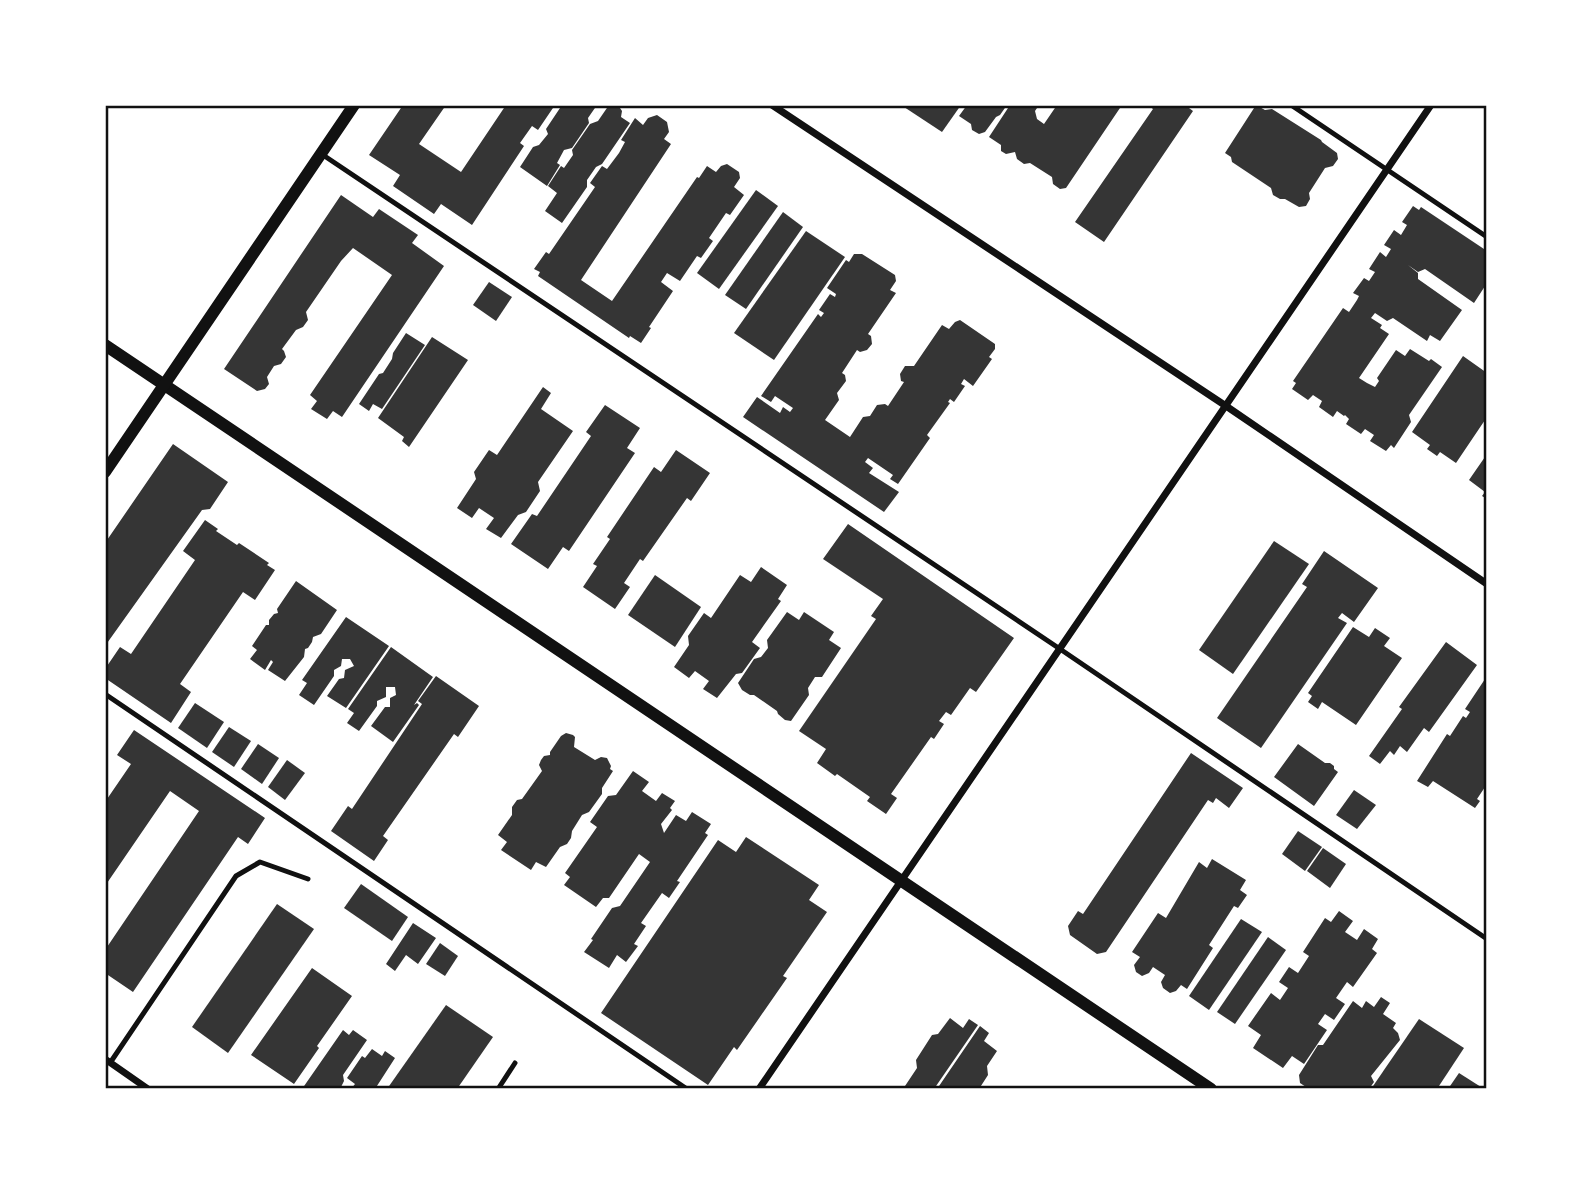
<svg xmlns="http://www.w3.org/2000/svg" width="1592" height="1194" font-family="'DM Sans',sans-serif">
<rect width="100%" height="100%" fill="#fff"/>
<g fill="#353535">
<path d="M403,105H446L419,144L461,172L506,105H555L538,130L532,126L520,143L524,146L472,225L441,204L434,214L393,186L400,175L369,155Z"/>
<path d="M562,105H597L588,118L589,123L572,148L564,150L557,163L560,165L547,186L520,167L533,147L539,145L548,134L546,129Z"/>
<path d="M609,105H616L620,108L622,111L621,117L630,123L602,164L596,167L587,180V187L562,223L545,211L557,193L548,186L561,166L564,168L573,155L572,150L590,124L598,121Z"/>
<path d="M901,105H961L942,132Z"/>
<path d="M967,105H1007L1000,115L996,117L985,132L979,134L972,130L971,124L959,116Z"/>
<path d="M1010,105H1039L1035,111L1037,119L1044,124L1057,105H1122L1066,188L1060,189L1053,184L1052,177L1030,163L1024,164L1017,159L1015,152L1006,154L1001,151V145L989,137Z"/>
<path d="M1148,105H1185L1193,111L1104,242L1075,222L1153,109Z"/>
<path d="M1256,105L1265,110L1272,109L1321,140L1322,142L1337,153L1338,159L1333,166L1325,168L1309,193L1310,199L1306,206L1299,207L1285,199H1280L1273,195L1271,188L1232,162L1231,157L1225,153Z"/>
<path d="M657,115L667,122L669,132L664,139L671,144L581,280L612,301L697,177L699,178L707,166L716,172L721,166L727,164L739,172L740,178L734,187L744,195L730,215L726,213L709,238L713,241L701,258L697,256L680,281L667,273L661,282L673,291L649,327L651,328L641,343L630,336L629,338L538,276L540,272L534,269L546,252L549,254L595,187L590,183L602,166L607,169L619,153L625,142L621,140L635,118L643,125L648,118Z"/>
<path d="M756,190L778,206L719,289L697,273Z"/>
<path d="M341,195L373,217L379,209L418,235L412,243L444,266L342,417L333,411L327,419L311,409L317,401L310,395L392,275L353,248L341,261L306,312L308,320L303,327L296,330L282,349L284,351L286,357L281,364L274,366L267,377L269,384L265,389L257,391L224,369Z"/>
<path d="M1413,206L1419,210L1421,207L1487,251V264L1485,267L1487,268V283L1474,303L1425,269L1418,272L1408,265L1418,273V279L1462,310L1440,341L1430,335L1427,341L1393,318L1387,321L1375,313L1371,318L1382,325L1380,328L1389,334L1359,378L1367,383L1375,387L1379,381L1377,378L1396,350L1405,356L1410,349L1429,361L1431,359L1442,367L1409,415L1411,422L1394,448L1391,445L1386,451L1370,441L1374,435L1365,429L1361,434L1346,424L1349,419L1345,415L1344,416L1337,411L1333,417L1319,407L1322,401L1313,395L1308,400L1292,389L1296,383L1293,381L1343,308L1349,312L1357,300L1359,296L1353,293L1364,278L1369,281L1375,272L1369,269L1380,252L1386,257L1391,249L1384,245L1394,230L1401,235L1407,225L1402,222Z"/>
<path d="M783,212L803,227L746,309L725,295Z"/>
<path d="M806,231L845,257L774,360L734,333Z"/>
<path d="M854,254H862L895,275L896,281L890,290L896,293L868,334L871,336L872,344L867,350L860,352L857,350L842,373L845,375L846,381L837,393L839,400L825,420L850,437L863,417L870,416L877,405L885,404L888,406L904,382L901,381L900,374L905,366H914L942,325L949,329L955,322L960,320L995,344V349L989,357L992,359L973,386L964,379L961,384L965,386L954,402L950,399L948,402L950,403L927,435L930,438L898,484L890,479L893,475L868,458L865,462L873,468L869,473L899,492L884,512L743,417L757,397L780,413L783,407L790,412L793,408L775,396L771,402L761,396L818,314L821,317L824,313L819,310L830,294L835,297L836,294L827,288L846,260L849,262Z"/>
<path d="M489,282L512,297L496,321L473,305Z"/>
<path d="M406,333L425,345L382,409L373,404L369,411L359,404L379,374L383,373L392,359L393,353Z"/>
<path d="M432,337L468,360L409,447L402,441L404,437L378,418Z"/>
<path d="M1463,356L1487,373V417L1456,463L1440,452L1437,456L1427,449L1430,445L1412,432Z"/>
<path d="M543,387L551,393L541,409L573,431L538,482L540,491L526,512L518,515L501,538L486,529L494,518L479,508L472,518L457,508L476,479L474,472L489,450L497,455Z"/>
<path d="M605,405L640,428L627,448L635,453L569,551L563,547L548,569L511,544L532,514L537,516L591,436L586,432Z"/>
<path d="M173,444L228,482L210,509L202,510L105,646V543Z"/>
<path d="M676,450L710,473L691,501L687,498L643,561L640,559L624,583L630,587L615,609L583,587L597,566L593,564L610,539L607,537L654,467L661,472Z"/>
<path d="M1487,454V499L1482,496L1485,492L1469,480Z"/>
<path d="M205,520L218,529L216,531L237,545L239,543L269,563L267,565L275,570L255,600L243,592L180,684L191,692L171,723L105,678V669L120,647L131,654L195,560L183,551Z"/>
<path d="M848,524L1014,638L976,692L970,688L951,715L946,712L939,721L944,724L934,739L931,737L891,794L897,798L886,814L867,801L870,797L837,774L835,776L817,763L826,749L799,731L876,619L871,616L883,599L823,559Z"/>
<path d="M1274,541L1309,564L1233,674L1199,650Z"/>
<path d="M1324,551L1378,588L1354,622L1342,613L1338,618L1347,623L1261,748L1217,718L1307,587L1302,584Z"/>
<path d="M761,567L787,585L778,599L781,601L752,642L760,648L742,673L736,674L717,698L703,689L709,681L695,671L689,678L674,667L689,645L688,636L704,613L711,618L740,575L751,582Z"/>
<path d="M655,575L701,607L675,647L628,615Z"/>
<path d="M296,581L337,610L321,634L313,637L312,642L308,648L305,649L304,657L285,681L268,670L273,662L271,660L265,670L250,659L257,650L252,646L266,625H269V620L274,614L278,613L277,609Z"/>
<path d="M787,612L799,620L804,612L834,632L829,640L841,648L822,677H815L808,688L809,695L791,721L785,720L778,714L777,711L754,695H750L742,690L738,683L754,659L761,657L768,648L767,640Z"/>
<path d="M346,617L389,646L346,708L327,696L339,679L344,678L345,670L354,666L350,659H342L341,666L334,670V676L314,705L299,695L307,683L302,680Z"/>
<path d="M1353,627L1369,637L1375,628L1390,638L1384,646L1402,658L1356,725L1322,702L1318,709L1308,702L1312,696L1308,693Z"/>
<path d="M1446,642L1477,665L1429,732L1424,728L1407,752L1400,746L1394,755L1390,751L1380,764L1369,756L1402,709L1399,707Z"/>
<path d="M391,647L433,677L414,705L417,703L419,705L393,742L371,726L385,707H390V698L396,695L395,687H386V697L377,701V706L359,731L347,723L354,713L348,709Z"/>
<path d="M436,676L479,706L458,737L454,734L383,836L388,840L374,861L331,831L348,806L352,809L422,704L418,701Z"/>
<path d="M1487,676V784L1477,799L1480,801L1475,808L1433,781L1428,787L1417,781L1447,734L1450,736L1463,716L1466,718L1470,712L1465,709Z"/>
<path d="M195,703L224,722L207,748L178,728Z"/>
<path d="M229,727L251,741L234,767L212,752Z"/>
<path d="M134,730L265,818L248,844L238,837L133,992L105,973V950L199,811L170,791L105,886V802L131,764L117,755Z"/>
<path d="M566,733L573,735L575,737L574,747L595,760L601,757L607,758L611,766L610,769L613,771L602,788V794L589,812L582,815L572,831L571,838L567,844L560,847L546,867L536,862L531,870L501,850L507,842L498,835L512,815V807L517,800L522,799L542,771L539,765L541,760L544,756L550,755V752L561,736Z"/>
<path d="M258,744L279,758L262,784L241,769Z"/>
<path d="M1298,744L1325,763H1330L1334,766V769L1338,772L1314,806L1274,777Z"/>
<path d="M1191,753L1243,788L1229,808L1216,798L1213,803L1208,800L1106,952L1097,954L1070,935L1068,926L1078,911L1083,914Z"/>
<path d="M287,760L305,773L285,800L268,787Z"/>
<path d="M633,771L649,782L642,791L656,801L662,793L675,801L670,808L672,810L661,824L664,833L676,815L686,821L692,812L711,824L705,833L708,835L677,881L680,882L669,898L662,893L641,923L646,926L634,944L638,946L626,962L617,955L609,968L584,952L593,940L591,939L612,908L620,906L650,862L639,854L609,898H603L596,907L564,885L570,877L565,873L597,827L590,822L608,796L616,795Z"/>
<path d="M1354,790L1376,805L1357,829L1336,815Z"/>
<path d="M1298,831L1322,847L1305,871L1282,854Z"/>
<path d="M746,837L819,885L809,900L827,912L783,976L787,978L737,1050L734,1047L708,1085L601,1013L718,840L736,852Z"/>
<path d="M1323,848L1346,864L1330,888L1307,871Z"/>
<path d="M1212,859L1246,880L1240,890L1247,895L1238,908L1234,906L1209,945L1213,948L1187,989L1181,985L1176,991L1170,993L1163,988L1161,982L1165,975L1153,967L1149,973L1142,976L1136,972L1134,965L1140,957L1132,952L1158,913L1166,918L1199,862L1207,868Z"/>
<path d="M361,884L408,917L392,941L344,908Z"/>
<path d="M277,904L314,929L228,1053L192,1027Z"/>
<path d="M1339,911L1353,921L1345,932L1357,940L1364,929L1378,939L1372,949L1377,953L1353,987L1347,982L1336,998L1345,1004L1334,1020L1325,1014L1318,1024L1327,1030L1304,1064L1292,1056L1283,1068L1253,1048L1261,1035L1248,1026L1271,993L1280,1000L1288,988L1279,982L1289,967L1298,973L1309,956L1303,952L1325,918L1331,922Z"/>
<path d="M1241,919L1262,932L1209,1010L1189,996Z"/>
<path d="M413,923L436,938L418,964L406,955L395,971L386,964Z"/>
<path d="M1268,937L1286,950L1235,1024L1217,1012Z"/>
<path d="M440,943L458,956L445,976L426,964Z"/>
<path d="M312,968L352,996L317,1046L319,1048L294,1084L251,1055Z"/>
<path d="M1381,997L1390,1003L1383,1014L1396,1023L1393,1028L1398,1033L1400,1040L1371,1076L1374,1082L1369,1089H1317L1312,1086L1306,1087L1300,1083L1299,1075L1318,1045H1323L1353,1001L1362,1008L1366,1001L1374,1007Z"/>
<path d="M446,1005L493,1037L457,1089H387Z"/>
<path d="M950,1018L963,1028L969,1019L978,1025L934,1089H903L917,1068L916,1060L932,1035L938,1034Z"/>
<path d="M1419,1019L1464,1048L1437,1089H1371Z"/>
<path d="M980,1026L989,1033L984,1041L997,1051L987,1066L988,1075L979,1089H937Z"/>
<path d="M343,1030L349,1035L353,1030L367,1040L343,1075L344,1081L341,1087L336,1089H302Z"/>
<path d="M372,1049L382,1056L385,1051L395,1058L375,1089H351L355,1084L347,1078L362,1056L365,1058Z"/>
<path d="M1459,1073L1481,1087L1479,1089H1448Z"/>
</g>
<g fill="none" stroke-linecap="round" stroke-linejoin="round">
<g stroke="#111" stroke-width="5">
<path d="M1291,105L1487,237"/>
<path d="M323,155L1060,649L1487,939"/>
<path d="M105,694L687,1089"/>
<path d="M110,1063L236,876L260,862L308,879"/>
<path d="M498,1089L515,1063"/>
</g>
<g stroke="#111" stroke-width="7">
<path d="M772,105L1226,406L1487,584"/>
<path d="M105,1059L148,1089"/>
<path d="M759,1089L1431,105"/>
</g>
<g stroke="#111" stroke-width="12">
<path d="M105,345L1211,1089"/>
<path d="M105,472L354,105"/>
</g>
</g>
<rect width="1592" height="1194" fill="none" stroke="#ffffff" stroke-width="214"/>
<rect x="107" y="107" width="1378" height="980" fill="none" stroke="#111" stroke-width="2.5"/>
</svg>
